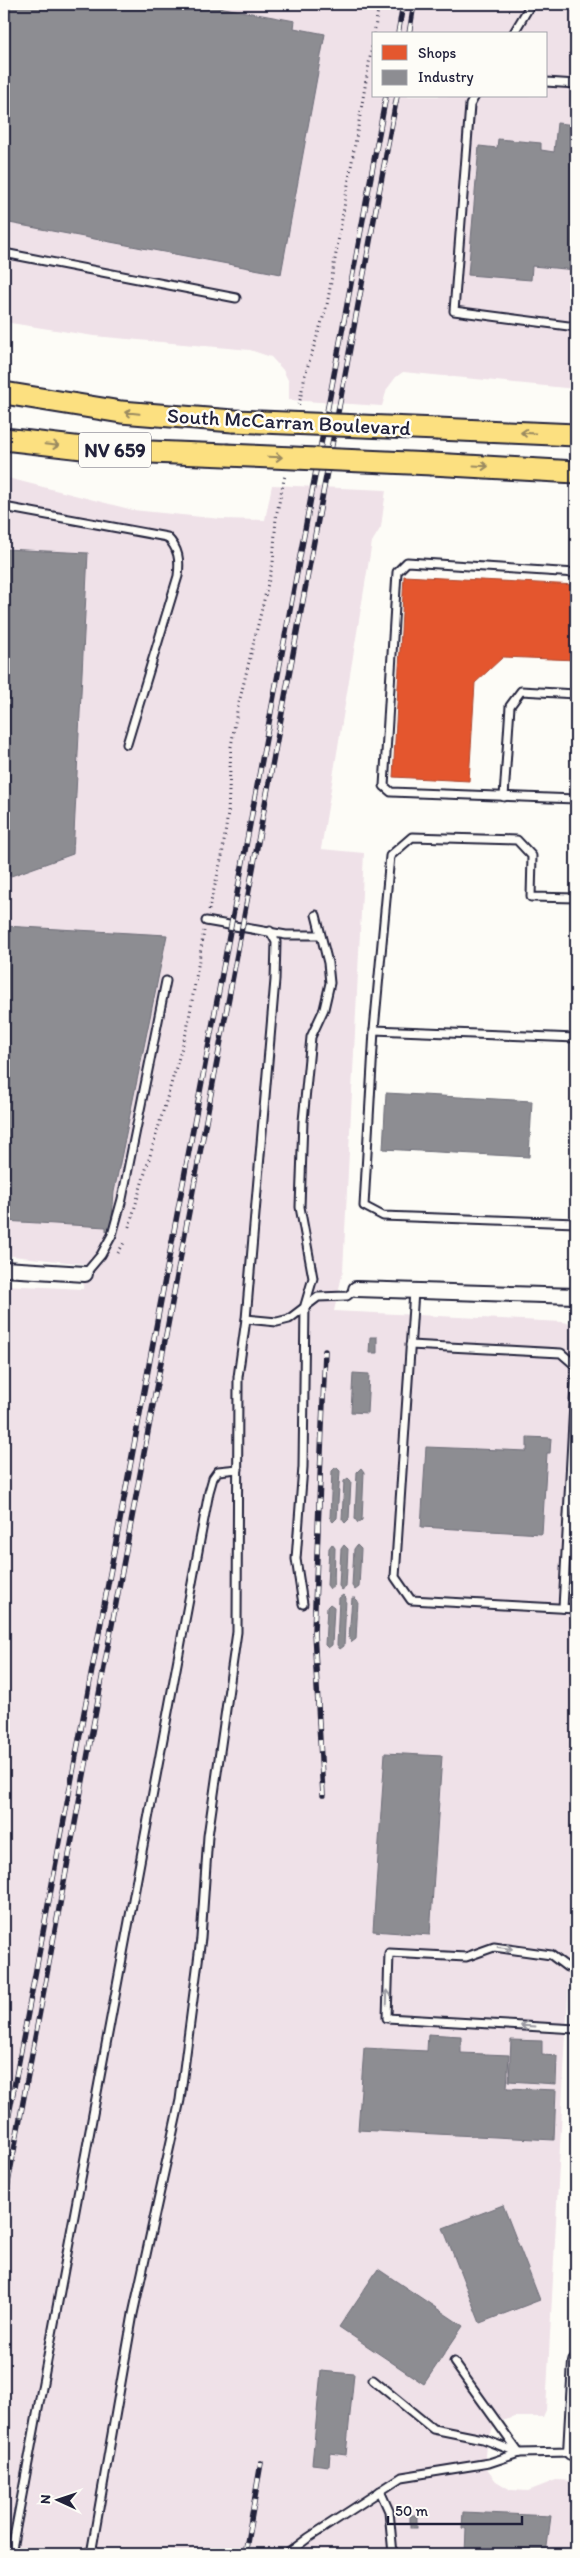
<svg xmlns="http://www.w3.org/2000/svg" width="580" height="2558" font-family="Itim,sans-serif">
<rect width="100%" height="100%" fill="#fdfcf7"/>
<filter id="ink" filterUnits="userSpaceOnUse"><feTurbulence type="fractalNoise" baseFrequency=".02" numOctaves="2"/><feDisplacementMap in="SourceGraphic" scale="10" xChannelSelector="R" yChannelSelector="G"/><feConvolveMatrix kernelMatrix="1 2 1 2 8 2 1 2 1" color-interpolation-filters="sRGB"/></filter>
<g filter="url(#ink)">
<g fill="#efe1e8" fill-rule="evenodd">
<path d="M4,4H576V389L403,372L396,377L387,389L382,406L289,400V382L283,370L271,357L250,350L94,336L4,322ZM374,34H546V96H374Z"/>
<path d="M4,477L133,510L221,519L265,520L272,485L386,490L381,527L372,542L321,849L364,853L343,1271L334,1311L563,1322L576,1325V1845L546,2410L543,2417H515L502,2421L493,2429L486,2444L485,2456L488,2471L496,2481L511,2490L528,2491L556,2480L576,2481V2554H4V1285L83,1289L85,1264L4,1255Z"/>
</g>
<path fill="#e4572e" stroke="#aa4732" d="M404,576L576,585V660L503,657L475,683L469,781L393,777Z"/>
<g fill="#8d8d92" stroke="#6d6d78">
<path d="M4,4H169L200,10L202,4L295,21L294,28L325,34L281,274L4,222Z"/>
<path d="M557,123L576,125V270L532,266L531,280L468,275L479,146L497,148L498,139L541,143V150L554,152Z"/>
<path d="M4,549L88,553L73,854L11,876L4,875Z"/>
<path d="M4,926L167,935L114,1192L111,1231H106V1227L4,1221Z"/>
<path d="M386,1093L532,1101L529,1157L383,1149Z"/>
<path d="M370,1337H377V1353H369Z"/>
<path d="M353,1373L369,1374L367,1413L351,1412Z"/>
<path d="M527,1437L551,1438L550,1453H547L542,1534L421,1527L426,1447L527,1451Z"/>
<path d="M336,1467L340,1471L337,1518L333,1522L330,1518L332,1471Z"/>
<path d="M361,1468L364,1472L362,1520L358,1523L355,1519L357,1472Z"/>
<path d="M348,1478L351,1481L349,1519L345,1523L342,1519L344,1481Z"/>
<path d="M332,1544L335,1548L334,1586L330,1589L327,1585L329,1548Z"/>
<path d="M344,1545L348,1549L346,1587L342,1590L339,1586L341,1549Z"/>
<path d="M357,1545L361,1549L359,1587L355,1590L352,1586L354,1549Z"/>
<path d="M343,1595L346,1598L344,1646L340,1649L337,1645L339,1598Z"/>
<path d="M352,1598H355L358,1601L356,1639L352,1642L349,1638Z"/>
<path d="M330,1604L334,1607L332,1645L328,1648L325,1645L327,1607Z"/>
<path d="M385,1753L442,1756L430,1935L373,1931Z"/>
<path d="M428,2034L461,2036V2053L509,2055L507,2088L556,2090L554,2140L358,2130L364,2048L427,2051Z"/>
<path d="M511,2040L542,2041V2055L557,2056L556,2084L509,2081Z"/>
<path d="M503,2205L540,2300L480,2323L443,2228Z"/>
<path d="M378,2269L463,2326L424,2384L339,2327Z"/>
<path d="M321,2371L354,2374L346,2455L330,2453L329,2466L312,2464Z"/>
<path d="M463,2512L551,2516L546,2554H465L466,2529L462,2528Z"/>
<rect x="410" y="2515" width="7" height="13"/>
</g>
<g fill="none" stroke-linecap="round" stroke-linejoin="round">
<g stroke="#22223b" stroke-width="11">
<g id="lane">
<path d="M513,34L531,4"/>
<path d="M546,82L576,84"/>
<path d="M475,96L470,105L454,311L576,327"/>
<path d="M4,253L236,298"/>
<path d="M4,507L167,537C179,549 180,560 178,576L127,744"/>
<path d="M576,573L407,562L397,572L384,786L391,792L576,799"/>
<path d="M504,797L510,706L521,691L576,694"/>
<path d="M576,898L531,897L532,856L517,840L412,837L390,856L374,1030L364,1206L383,1216L576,1223"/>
<path d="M206,921L286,935H319"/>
<path d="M374,1030L576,1038"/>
<path d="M85,1274L101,1255L112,1235L122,1199L166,981"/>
<path d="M414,1291L395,1577L411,1600L576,1609"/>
<path d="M246,1319L277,1322L289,1319L318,1297L347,1296L356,1289"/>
<path d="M410,1345L561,1353L576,1366L563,1608"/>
<path d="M303,1604L296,1559L303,1467L305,1305L313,1278L300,1207L303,1121L311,1037L324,1009L330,983L328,963L316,915"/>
<path d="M576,1967H567L551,1955L494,1947L466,1957L389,1953L387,2018L576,2029"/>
<path d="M454,2362L519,2453"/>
<path d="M373,2380L433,2429L483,2439L519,2453"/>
<path d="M380,2491L389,2511L393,2554"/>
<path d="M11,2554L209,1492L213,1478L218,1471L238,1469"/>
<path d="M91,2554L133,2314L180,2100L201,1938L208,1836L237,1632L238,1377L246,1319L275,980L276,942L270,931"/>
<path d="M287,2554L308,2538L402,2477L489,2463L519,2453L571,2452"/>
</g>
</g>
<g stroke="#22223b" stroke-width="18">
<g id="street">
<path d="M4,1269L85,1274"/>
<path d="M356,1289L576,1296"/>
<path d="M576,2362L571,2452H576"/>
</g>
</g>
<g stroke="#22223b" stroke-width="25">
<g id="primary">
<path d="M4,393L121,412L233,421"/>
<path d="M438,429L576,435"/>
<path d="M4,439L100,450L226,455"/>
<path d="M432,464L576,472"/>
</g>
</g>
<g stroke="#22223b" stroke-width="3" stroke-dasharray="1 4" stroke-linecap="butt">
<path d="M374,34L379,4"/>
<path d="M299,405L305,375L327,305L374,35"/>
<path d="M209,910L222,856L228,813L231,747L237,711L273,563L276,517L285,475"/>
<path d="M129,1227L187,1030L204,931"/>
<path d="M118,1253L125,1241"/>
</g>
<use href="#lane" stroke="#fdfcf7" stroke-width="7"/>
<use href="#street" stroke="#fdfcf7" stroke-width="14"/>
<use href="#primary" stroke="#fce080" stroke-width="21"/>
<g stroke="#22223b" stroke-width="5.5">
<g id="rail">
<path d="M398,34L403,4"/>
<path d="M409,34L414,4"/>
<path d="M323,1795L314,1632L325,1351"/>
<path d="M4,2141L386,96"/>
<path d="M4,2204L397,96"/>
<path d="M245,2554L261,2463"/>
</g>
</g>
<use href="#rail" stroke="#fdfcf7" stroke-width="4" stroke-dasharray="11" stroke-linecap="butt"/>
<g stroke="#22223b" stroke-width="25" stroke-linecap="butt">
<g id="primary-bridge">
<path d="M233,421L438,429"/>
<path d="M226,455L432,464"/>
</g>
</g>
<use href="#primary-bridge" stroke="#fce080" stroke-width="21"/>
</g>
<defs><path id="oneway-shaft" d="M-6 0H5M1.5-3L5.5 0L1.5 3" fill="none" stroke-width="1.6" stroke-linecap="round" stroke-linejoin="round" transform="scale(1.25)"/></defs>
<g stroke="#9a8a61">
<use href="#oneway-shaft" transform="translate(132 413) rotate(-174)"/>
<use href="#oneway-shaft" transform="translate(528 433) rotate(-177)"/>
<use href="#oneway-shaft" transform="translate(52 445) rotate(6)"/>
<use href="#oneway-shaft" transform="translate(275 457) rotate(2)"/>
<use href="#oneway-shaft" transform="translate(481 466) rotate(3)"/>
</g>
<g stroke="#9a9aa2">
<use href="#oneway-shaft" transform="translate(505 1948) rotate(8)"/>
<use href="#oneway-shaft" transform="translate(387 1997) rotate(-88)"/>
<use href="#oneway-shaft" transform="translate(528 2026) rotate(-177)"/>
</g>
</g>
<g text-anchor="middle" stroke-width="5" stroke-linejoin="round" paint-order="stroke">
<rect fill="#fdfcf7" stroke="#646373" stroke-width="1" x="79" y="432.5" width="72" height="35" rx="4"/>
<g font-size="20" font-weight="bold" fill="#22223b">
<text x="115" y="457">NV 659</text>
</g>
<g font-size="21" fill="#22223b" stroke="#fdfcf7">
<text transform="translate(289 422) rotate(3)" y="7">South McCarran Boulevard</text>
</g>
</g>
<rect width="580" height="2558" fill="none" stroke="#fdfcf7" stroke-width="20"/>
<rect x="10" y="10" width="560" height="2538" fill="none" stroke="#22223b" stroke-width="2" filter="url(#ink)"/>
<rect x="372" y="32" width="175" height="65" fill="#fdfcf7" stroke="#a5a5ac"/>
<rect x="382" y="45" width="25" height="15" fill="#e4572e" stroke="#a5a5ac"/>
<text x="418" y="58" font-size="15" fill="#22223b">Shops</text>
<rect x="382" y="70" width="25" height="15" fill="#8d8d92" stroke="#a5a5ac"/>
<text x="418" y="82" font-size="15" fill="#22223b">Industry</text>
<g transform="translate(58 2500) rotate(273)" stroke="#fdfcf7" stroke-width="4" paint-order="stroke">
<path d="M0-4L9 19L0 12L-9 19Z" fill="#22223b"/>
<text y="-8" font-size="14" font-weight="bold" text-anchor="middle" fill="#22223b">N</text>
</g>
<path d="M388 2516v8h134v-8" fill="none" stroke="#22223b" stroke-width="2.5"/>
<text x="395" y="2516" font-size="15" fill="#22223b" stroke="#fdfcf7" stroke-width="4" paint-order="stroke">50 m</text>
</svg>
